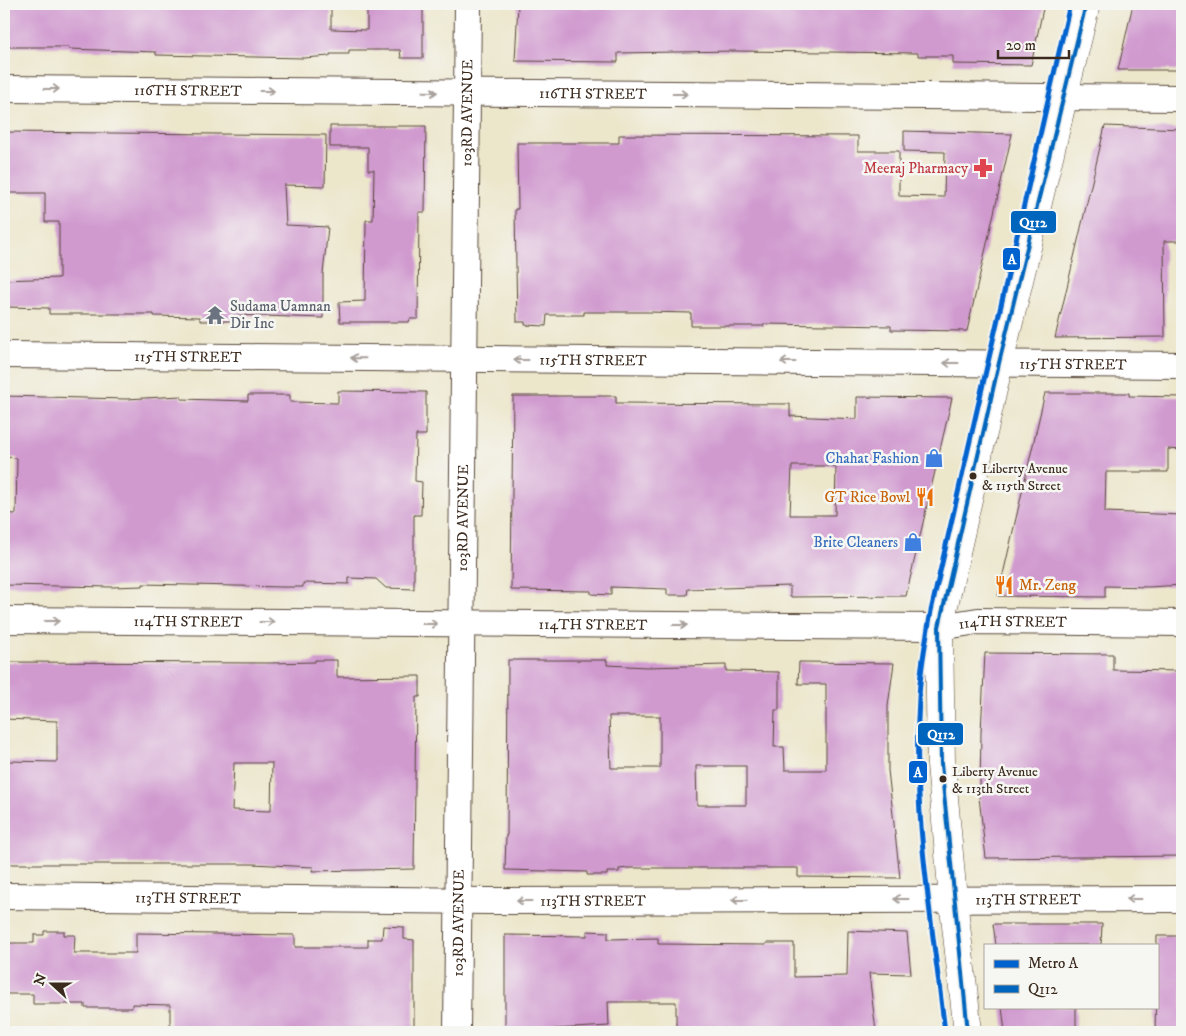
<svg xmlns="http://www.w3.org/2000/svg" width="1186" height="1036" font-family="'IM FELL DW Pica',serif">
<rect width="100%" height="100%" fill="#f6f6f2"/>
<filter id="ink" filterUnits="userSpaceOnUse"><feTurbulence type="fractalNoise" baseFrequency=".02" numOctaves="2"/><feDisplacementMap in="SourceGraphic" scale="10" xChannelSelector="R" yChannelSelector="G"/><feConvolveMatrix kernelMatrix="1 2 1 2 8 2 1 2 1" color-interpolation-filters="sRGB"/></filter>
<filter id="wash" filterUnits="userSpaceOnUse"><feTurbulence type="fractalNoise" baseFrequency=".0096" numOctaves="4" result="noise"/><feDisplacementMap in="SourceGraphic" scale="20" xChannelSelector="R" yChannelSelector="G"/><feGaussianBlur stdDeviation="1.12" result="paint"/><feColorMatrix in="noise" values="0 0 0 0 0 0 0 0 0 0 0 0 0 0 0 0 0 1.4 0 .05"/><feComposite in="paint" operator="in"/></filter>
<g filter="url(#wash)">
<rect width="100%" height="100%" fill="#ece6cb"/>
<g id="blocks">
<g fill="#d09acf" fill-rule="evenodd">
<path d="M4,4L287,6V4H331V29L367,30V5L423,6V58H401L400,50H349V54H330V56L304,58L156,55V52L69,49V47H4Z"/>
<path d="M518,4H570V7L621,8V4H1044L1031,65L953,64V56H918V53L735,51L618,53V62L515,61Z"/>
<path d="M1133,4H1182V70H1118Z"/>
<path d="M330,126H426L425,212H419L418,319H410L409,322H340L339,302L365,301L366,220H373L374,170H368V147H330Z"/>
<path d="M1105,126L1182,129V241H1164L1165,337L1055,338Z"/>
<path d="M904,131L1012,134L967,331L891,330V326L764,324V326H691V313L647,312H584V315H547L546,326L525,325V322H517L515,209H518L517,143H619V135L858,136V151H899V196L944,197L945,152L904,151Z"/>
<path d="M4,132L326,135L325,186L284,185L286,225L328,227L323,274V318L233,315V321H200V317L154,316V314H49V308L4,307V280L59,278V222H45V193H4Z"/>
<path d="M338,391L426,392V435H416L415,481L422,482L421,515H414V589L386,588L376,579L349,578V584L303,583V587H282L143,584V586L112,587L4,585V513L16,514L17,458L4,457V396L126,399L181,396V399L248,401V395H290V402L338,403Z"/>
<path d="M1045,393H1129V396L1182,397V450L1168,449V472H1106L1105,512L1182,515V585L1149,587L1105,586V597L998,596Z"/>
<path d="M513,396H616V403L790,404V416L857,419V397L952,398L906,596L790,597V586L688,589L687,595H667V589L611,587V595L591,594V591L511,590ZM792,466H836L835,515H790Z"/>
<path d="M985,653L1113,654V670L1182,671V856L986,858L978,788H980L981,732Z"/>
<path d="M315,660H337V677L420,676V697H416L414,869L312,871L313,867L252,864H4L7,761L57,762V721L4,719V662L270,663L315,662ZM234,763H272L271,811L232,810Z"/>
<path d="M508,660H607V665L647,667L726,665V671L779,672V710H775L774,747H784L785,770H826V684H798L799,662L894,663L888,706V770L900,878L798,877V868H628L619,869V872H607V875H587V872L505,870L506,835H507ZM609,716H660V768H611ZM696,766H746V805H697Z"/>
<path d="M993,924H1102L1101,945H996Z"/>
<path d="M383,926L404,927V939L414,940V1032H170V1005L132,1004V1008H85V1004H33V994H4V943H34V935H44V931H64V935H75L74,953H136V933L295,935V947H368V939H382Z"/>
<path d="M587,931L608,932V939L658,938V944L766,945V943H794V977L847,976L848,931L907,933L911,974L869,973L876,1032H676V1002H608L609,1026L555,1029V1032H505V935L587,936Z"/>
<path d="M1157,936H1182V1032H1155Z"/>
<path d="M1002,1007H1076V1032H1005Z"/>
</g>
</g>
</g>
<g filter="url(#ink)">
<use href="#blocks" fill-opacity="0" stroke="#564638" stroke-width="1"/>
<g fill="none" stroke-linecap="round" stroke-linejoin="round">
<g stroke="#564638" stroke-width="28">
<g id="minor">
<path id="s1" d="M4,89L1182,98"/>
<path id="s2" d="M4,355L1182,365"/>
<path id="s3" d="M4,620L939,627L978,621L1182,623"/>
<path id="s4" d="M4,896L489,901L1182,899"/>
<path id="s5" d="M457,1032L468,4"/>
</g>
</g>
<g stroke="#564638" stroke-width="29">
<path id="tertiary" d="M968,1032L953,899L941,764L939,627L999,363L1086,4"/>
</g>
<use href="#minor" stroke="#fff" stroke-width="26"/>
<use href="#tertiary" stroke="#fff" stroke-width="28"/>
<g stroke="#f6f6f2" stroke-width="8">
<path id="bus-1" d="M968,1032L941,764L939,627L999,363L1086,4"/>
</g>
<use href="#bus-1" stroke="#0065bd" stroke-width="4"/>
<g stroke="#f6f6f2" stroke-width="9">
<path id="metro-1" d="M945,1032C932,922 912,809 919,698C920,669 926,640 931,611L1070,4"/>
</g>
<use href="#metro-1" stroke="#0062cf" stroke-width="5"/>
</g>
<defs><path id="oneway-shaft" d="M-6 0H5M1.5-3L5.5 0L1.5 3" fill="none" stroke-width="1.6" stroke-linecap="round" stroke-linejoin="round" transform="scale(1.25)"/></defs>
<g stroke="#a79f9a">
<use href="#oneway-shaft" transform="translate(52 89)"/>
<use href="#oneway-shaft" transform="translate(267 91)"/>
<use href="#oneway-shaft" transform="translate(430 92) rotate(1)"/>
<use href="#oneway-shaft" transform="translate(680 94)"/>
<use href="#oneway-shaft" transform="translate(358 358) rotate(-179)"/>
<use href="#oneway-shaft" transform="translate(521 360) rotate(-180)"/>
<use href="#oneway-shaft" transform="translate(788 362) rotate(-180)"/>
<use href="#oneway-shaft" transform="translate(951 363) rotate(-180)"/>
<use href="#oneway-shaft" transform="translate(52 621)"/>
<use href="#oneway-shaft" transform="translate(267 622)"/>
<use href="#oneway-shaft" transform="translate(430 624)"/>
<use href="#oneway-shaft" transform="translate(680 625)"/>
<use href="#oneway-shaft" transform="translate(901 899) rotate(180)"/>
<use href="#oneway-shaft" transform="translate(1134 899) rotate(180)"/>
<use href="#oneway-shaft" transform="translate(739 900) rotate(180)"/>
<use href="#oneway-shaft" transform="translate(524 901) rotate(180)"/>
</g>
</g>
<defs>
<g id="pharmacy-bare" transform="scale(1.5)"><path d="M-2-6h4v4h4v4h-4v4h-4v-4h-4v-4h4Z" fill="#e0444e" stroke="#f6f6f2" stroke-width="2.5" paint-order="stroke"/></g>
<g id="temple-bare" transform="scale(1.5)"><path d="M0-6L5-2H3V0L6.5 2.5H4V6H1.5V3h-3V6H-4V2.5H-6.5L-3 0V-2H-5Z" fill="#6b7280" stroke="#f6f6f2" stroke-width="2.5" paint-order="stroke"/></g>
<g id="shop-bare" transform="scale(1.5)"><path d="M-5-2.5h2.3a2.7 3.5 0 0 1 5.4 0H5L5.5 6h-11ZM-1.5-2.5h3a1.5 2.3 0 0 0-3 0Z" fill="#3f7fe0" stroke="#f6f6f2" stroke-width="2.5" paint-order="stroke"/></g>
<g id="restaurant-bare" transform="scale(1.5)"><path d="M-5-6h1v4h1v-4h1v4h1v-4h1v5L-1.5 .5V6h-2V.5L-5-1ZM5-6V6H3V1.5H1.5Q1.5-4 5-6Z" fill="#e8710a" stroke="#f6f6f2" stroke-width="2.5" paint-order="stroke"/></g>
</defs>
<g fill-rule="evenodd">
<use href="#pharmacy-bare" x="983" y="168"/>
<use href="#temple-bare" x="215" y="315"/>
<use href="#shop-bare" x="934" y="458"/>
<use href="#restaurant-bare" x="925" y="497"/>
<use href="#shop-bare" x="913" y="542"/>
<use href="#restaurant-bare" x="1004" y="585"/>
</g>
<g fill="#3b2a1e" stroke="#f6f6f2" stroke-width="2">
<circle cx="973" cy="476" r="4.5"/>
<circle cx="943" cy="779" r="4.5"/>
</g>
<g text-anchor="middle" stroke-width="5" stroke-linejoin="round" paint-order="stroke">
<g font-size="14" fill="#3b2a1e" stroke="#f6f6f2" text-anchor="start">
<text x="982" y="473">Liberty Avenue<tspan x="982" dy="17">&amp; 115th Street</tspan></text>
<text x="952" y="776">Liberty Avenue<tspan x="952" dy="17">&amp; 113th Street</tspan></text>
</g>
<g font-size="15" fill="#3b2a1e" stroke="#f6f6f2">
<text dy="5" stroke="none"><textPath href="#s1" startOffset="184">116TH STREET</textPath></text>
<text dy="5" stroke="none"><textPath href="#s1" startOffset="589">116TH STREET</textPath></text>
<text dy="5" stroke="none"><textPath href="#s5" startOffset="919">103RD AVENUE</textPath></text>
<text dy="5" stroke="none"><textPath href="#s2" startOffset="184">115TH STREET</textPath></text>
<text dy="5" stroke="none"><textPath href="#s2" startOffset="589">115TH STREET</textPath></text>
<text dy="5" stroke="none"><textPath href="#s2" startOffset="1069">115TH STREET</textPath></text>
<text dy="5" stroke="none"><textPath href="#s5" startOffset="514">103RD AVENUE</textPath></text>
<text dy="5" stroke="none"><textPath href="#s3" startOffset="184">114TH STREET</textPath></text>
<text dy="5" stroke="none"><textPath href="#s3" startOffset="1009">114TH STREET</textPath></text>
<text dy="5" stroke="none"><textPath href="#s3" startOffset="589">114TH STREET</textPath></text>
<text dy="5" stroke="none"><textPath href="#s4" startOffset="184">113TH STREET</textPath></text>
<text dy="5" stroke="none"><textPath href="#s4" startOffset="1024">113TH STREET</textPath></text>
<text dy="5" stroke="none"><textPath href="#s4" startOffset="589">113TH STREET</textPath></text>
<text dy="5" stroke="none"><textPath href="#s5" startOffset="109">103RD AVENUE</textPath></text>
</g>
<g font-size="15" fill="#be3a42" stroke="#f6f6f2" text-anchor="end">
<text x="968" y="173">Meeraj Pharmacy</text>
</g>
<g font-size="15" fill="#5b616d" stroke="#f6f6f2" text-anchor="start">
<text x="230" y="311">Sudama Uamnan<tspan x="230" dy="17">Dir Inc</tspan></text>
</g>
<g font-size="15" fill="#366cbe" stroke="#f6f6f2" text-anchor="end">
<text x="919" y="463">Chahat Fashion</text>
<text x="898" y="547">Brite Cleaners</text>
</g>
<g font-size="15" fill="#c56008" stroke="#f6f6f2" text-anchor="end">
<text x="910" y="502">GT Rice Bowl</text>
<text x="1019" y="590" text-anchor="start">Mr. Zeng</text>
</g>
</g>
<g stroke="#f6f6f2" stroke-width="2">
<rect x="1010" y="210" width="47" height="24" rx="5" fill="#0065bd"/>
<rect x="1002" y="247" width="19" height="24" rx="5" fill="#0062cf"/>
<rect x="917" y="722" width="47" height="24" rx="5" fill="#0065bd"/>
<rect x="908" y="760" width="20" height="24" rx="5" fill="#0062cf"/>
</g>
<g font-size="14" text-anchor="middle" font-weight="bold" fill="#fff">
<text x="1033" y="227">Q112</text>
<text x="1012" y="264">A</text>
<text x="941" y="739">Q112</text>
<text x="918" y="777">A</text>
</g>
<rect width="1186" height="1036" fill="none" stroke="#f6f6f2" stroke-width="20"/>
<rect x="984" y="944" width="175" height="65" fill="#f6f6f2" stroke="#aba49d"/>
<rect x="994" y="960" width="25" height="8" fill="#0062cf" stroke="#aba49d"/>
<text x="1028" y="968" font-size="15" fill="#3b2a1e">Metro A</text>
<rect x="994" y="985" width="25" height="8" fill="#0065bd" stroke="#aba49d"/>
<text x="1028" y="994" font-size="15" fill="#3b2a1e">Q112</text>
<g transform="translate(52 984) rotate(291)" stroke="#f6f6f2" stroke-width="4" paint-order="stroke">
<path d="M0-4L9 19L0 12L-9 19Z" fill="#3b2a1e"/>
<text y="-8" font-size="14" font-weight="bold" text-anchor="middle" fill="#3b2a1e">N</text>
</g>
<path d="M998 50v8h71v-8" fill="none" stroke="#3b2a1e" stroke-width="2.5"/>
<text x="1006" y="50" font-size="15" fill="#3b2a1e" stroke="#f6f6f2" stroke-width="4" paint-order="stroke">20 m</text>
</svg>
